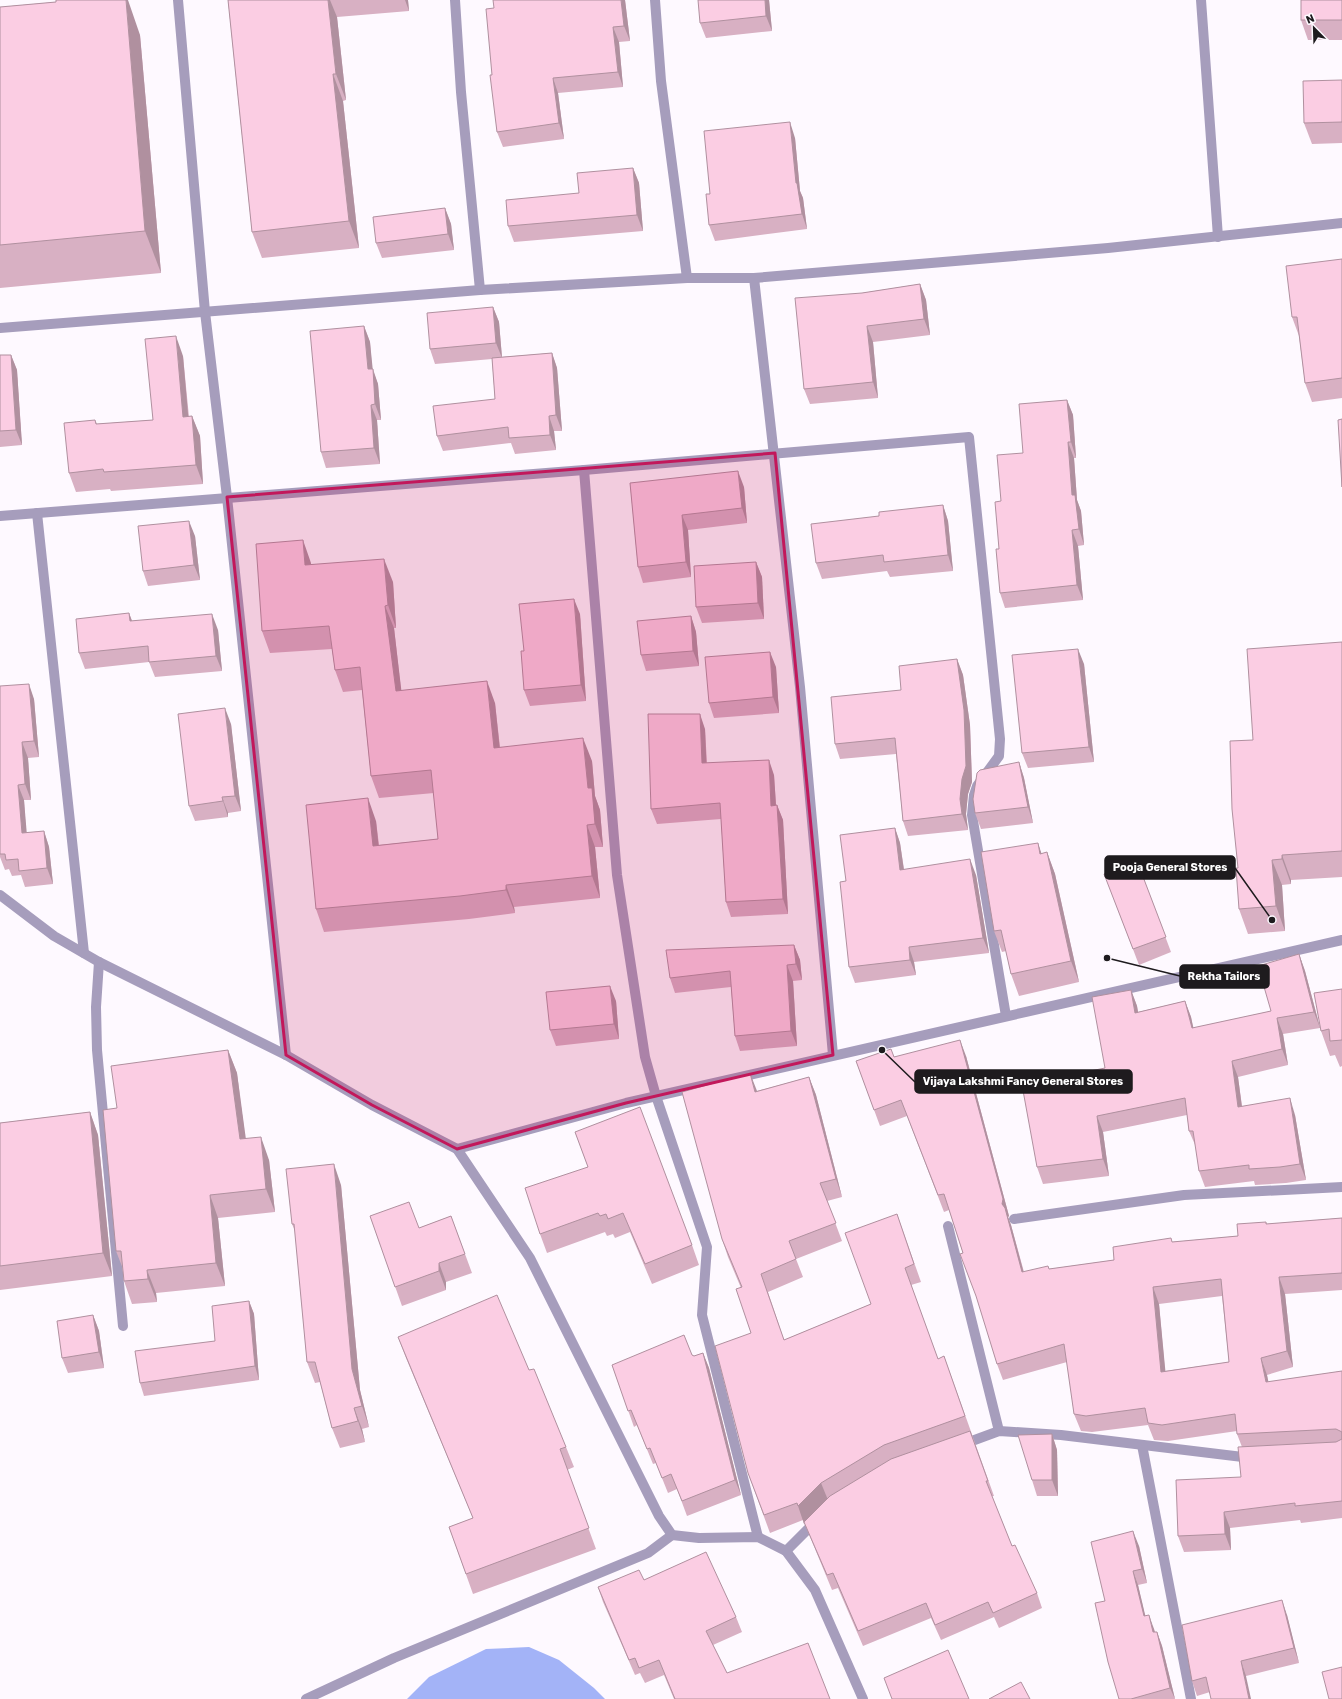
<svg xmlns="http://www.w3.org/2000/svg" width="1342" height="1699" font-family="Rubik,sans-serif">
<rect width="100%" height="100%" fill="#fef9ff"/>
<path fill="#a3b3f7" d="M529,1647L559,1660L594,1688L605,1699H407L429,1677L486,1649Z"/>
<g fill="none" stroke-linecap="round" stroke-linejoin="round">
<g stroke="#a69dbc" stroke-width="10">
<path d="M178,0L205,312L227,497L286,1055"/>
<path d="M455,0L461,92L480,290"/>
<path d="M655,0L661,81L687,278"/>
<path d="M1201,0L1218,237"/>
<path d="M754,278L800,687L833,1055"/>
<path d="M0,328L480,290L687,278H754L1108,248L1342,223"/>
<path d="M584,470L617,875L645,1057L656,1096L707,1247L702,1315L758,1537"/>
<path d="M37,513L84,953"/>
<path d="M0,516L584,470L969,437L1000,739L999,756L977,786L974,795L972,815L1006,1016"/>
<path d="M99,962L96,1007L97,1050L123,1326"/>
<path d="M457,1149L626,1103L1342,940"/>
<path d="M1014,1219L1184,1195L1342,1187"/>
<path d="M948,1226L999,1431"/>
<path d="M961,1445L999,1431L1061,1435L1251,1458"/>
<path d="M1142,1445L1191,1699"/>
<path d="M786,1551L816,1521"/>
<path d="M306,1699L394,1658L648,1553L672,1535"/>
</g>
<path stroke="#a69dbc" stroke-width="10" d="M0,895L54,936L99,962L286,1055L372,1105L457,1149L530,1258L659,1516L672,1535L699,1538L758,1537L786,1551L815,1590L863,1699"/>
</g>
<g fill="#d8b0c3" fill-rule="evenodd">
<path d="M228,0H408L409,11L337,17L346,100L343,101L359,248L262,258L252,232Z"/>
<path d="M625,0L630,41L619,42L623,87L558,93L564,139L503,147L497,132L492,75Z"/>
<path d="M769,0L772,31L706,38L700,23Z"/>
<path d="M1342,0V40H1308L1301,20Z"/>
<path d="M56,2L140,35L161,273L0,288V7Z"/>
<path d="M1342,80V143L1312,144L1304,123Z"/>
<path d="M795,138L800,191L803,198L807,229L715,241L709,225L710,194Z"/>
<path d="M633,168L639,183L643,231L514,242L508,226Z"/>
<path d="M445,208L451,224L454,250L382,258L376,243Z"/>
<path d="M1342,259V398L1312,402L1305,383L1299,336L1292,317Z"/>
<path d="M920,284L926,300L930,335L873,342L878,398L810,404L804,389L862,293Z"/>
<path d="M493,307L499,322L502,357L552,353L557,368L562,431H554L556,450L515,454L511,443L443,451L437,436L495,399L492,359L435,364L430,349Z"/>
<path d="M364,326L370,342L372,369L378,384L381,420H377L380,464L326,468L321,452Z"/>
<path d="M0,355H11L17,370L22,445L0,447Z"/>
<path d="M183,356L189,417L192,416L200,436L203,484L111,491L110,489L76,492L69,473L95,420L97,424L153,420Z"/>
<path d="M1067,400L1073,415L1076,458H1074L1077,500L1081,511L1084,545L1078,546L1083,600L1005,608L1000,593L999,549L1001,501L1023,453Z"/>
<path d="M630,483L744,487L747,523L688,530L691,577L643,583L638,567Z"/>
<path d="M943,505L948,521L953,571L890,577L887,571L822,579L816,563L879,516Z"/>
<path d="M195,536L200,580L148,586L143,571Z"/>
<path d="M756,562L762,577L764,619L702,623L696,607Z"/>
<path d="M311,563V564L393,582L396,628H394L401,690L495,703L500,747L592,761L595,796L600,810L603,847H595L600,898L514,907L515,913L469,919L324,932L316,909L376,821L379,845L438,839L434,793L379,798L371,776L362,690L343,692L335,670L332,649L270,653L262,631Z"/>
<path d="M129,613L132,621L218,630L222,671L155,677L149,662L85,669L79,653Z"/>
<path d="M580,614L586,701L530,706L524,690V651Z"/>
<path d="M691,616L696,632L699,666L646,671L641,655Z"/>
<path d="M1342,642V877L1291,880V884L1282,885L1285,931L1248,934L1239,909L1238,868L1253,740Z"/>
<path d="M957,659L963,675L970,725L972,782L968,794L966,814L968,830L908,836L903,821L896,754L840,759L835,744L901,690Z"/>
<path d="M1084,664L1094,762L1028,768L1022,753Z"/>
<path d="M776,667L779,713L714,718L709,703Z"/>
<path d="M0,686L34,699L39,757L28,758L31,800H24L26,833L44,831L49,847L53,884L25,887L21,875L12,876L9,869L5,870L0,857Z"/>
<path d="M231,724L241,811L228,813V817L195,821L189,806Z"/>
<path d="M705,729L707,763L774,775L776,805H777L783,820L788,914L731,917L726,902L721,819L657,824L651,809Z"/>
<path d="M1019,762L1024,778L1033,823L981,829L975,813Z"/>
<path d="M895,828L900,843L904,869L976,875L989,953L914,962L916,975L855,983L849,967L846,881Z"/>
<path d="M1038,843L1041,854L1047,852L1055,874L1079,982L1019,996L1011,974L1006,951L1002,952L994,931Z"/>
<path d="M1137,861L1171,952L1139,965L1110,889Z"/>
<path d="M794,945L800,960L802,980L793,981L797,1046L740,1051L735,1036L731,987L675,993L670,978Z"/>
<path d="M1299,954L1305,971L1320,1027L1342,989V1066L1340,1067L1335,1055L1330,1056L1320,1028L1283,1034L1288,1065L1238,1077L1242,1106L1295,1115L1306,1180L1286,1183L1255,1185L1254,1181L1205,1187L1199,1171L1196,1147L1189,1131L1187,1115L1103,1132L1109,1176L1043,1184L1037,1167L1105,1068L1131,990L1137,1006L1138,1012L1185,1001L1191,1017L1193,1028L1271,1011Z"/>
<path d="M616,1001L619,1039L556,1046L550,1030Z"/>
<path d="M228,1050L237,1073L245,1138L269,1160L275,1212L218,1218L225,1286L156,1293L157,1302L132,1304L124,1281L123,1269L116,1251L117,1108Z"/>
<path d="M966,1056L1009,1216L1008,1217L1011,1225L1024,1272L1049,1269L1114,1260L1172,1242L1238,1236L1266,1222L1267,1224L1342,1218V1290L1285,1294L1293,1367L1267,1375L1268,1382L1342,1371V1518L1301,1523L1300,1520L1230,1528L1231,1550L1184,1552L1178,1536L1241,1477L1242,1447L1237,1434V1431L1168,1441L1154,1440L1148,1425L1092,1432L1081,1431L1074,1414L1067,1362L1003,1380L997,1364L978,1300L949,1210L944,1212L907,1116L880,1126L856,1061L894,1057ZM1222,1296L1229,1362L1165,1371L1159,1304Z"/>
<path d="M809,1077L816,1095L842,1197L827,1201L842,1241L796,1259L803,1277L768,1292L784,1340L871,1304L897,1214L921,1282L911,1285L938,1359L944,1356L994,1496H992L1012,1546L1037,1593L1042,1608L999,1628L994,1617L941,1640L931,1618L863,1646L838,1588L832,1590L803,1520L770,1533L748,1473L751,1333L741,1288L728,1257L722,1239L757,1091Z"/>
<path d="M90,1112L98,1135L112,1276L0,1290V1123Z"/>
<path d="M575,1132L692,1245L699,1265L652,1284L630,1232L615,1238L613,1234L607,1236L605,1232L547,1253L540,1234L588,1167Z"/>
<path d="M341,1185L360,1390L369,1427L362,1429L365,1442L340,1448L332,1428L320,1382L315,1383L307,1362L295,1231L292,1224Z"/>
<path d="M370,1216L419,1228L451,1216L472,1273L446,1282V1290L402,1306Z"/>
<path d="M249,1301L254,1314L259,1380L144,1396L140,1383L215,1341Z"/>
<path d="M93,1315L99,1331L104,1368L68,1373L62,1358Z"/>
<path d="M398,1337L529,1370L566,1447L574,1467L567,1470L596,1549L473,1594L449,1527L473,1518L406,1358Z"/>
<path d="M703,1353L709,1368L741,1495L687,1516L677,1489L668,1493L656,1463L653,1464L637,1425L634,1427L612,1365L692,1355L694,1356Z"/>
<path d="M1052,1434L1057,1450L1058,1496H1037L1032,1480Z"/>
<path d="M1139,1546L1147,1583L1138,1585L1145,1616L1154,1629L1155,1632H1157L1162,1646L1175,1699H1119L1105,1601Z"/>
<path d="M644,1580L736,1617L742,1632L713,1645L727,1673L830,1699H674L664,1675L645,1683L640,1673L635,1675L603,1602L598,1587Z"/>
<path d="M1287,1615L1299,1663L1246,1676L1210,1692L1197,1696L1192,1681Z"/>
</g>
<g fill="#b0909f">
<path d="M126,0H128L140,35L161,273L145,231Z"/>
<path d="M328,0H330L337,17L346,100L336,74Z"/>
<path d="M405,0H408L409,11Z"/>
<path d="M621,0H625L630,41L624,26Z"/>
<path d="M765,0H769L772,31L766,16Z"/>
<path d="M613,27L619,42L623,87L618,72Z"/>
<path d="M333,74L343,101L359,248L349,221Z"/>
<path d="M553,78L558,93L564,139L559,123Z"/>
<path d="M790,122L795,138L800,191L803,198L807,229L802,214L796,183Z"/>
<path d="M633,168L639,183L643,231L637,215Z"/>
<path d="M445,208L451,224L454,250L448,234Z"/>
<path d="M920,284L926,300L930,335L924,319Z"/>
<path d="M493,307L499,322L502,358L496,343Z"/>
<path d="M364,326L370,342L374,382L373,369L378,384L381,420L375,404L368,369Z"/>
<path d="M867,326L873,342L878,398L873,382Z"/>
<path d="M176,336L183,356L190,437L183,417Z"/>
<path d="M552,353L557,368L562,431L556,415Z"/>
<path d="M11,355L17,370L22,445L16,430Z"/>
<path d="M1067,400L1073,415L1076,458L1071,442Z"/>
<path d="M371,405L377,420L380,464L374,448Z"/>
<path d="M192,416L200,436L203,484L196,465Z"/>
<path d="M549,416L554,431L556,450L550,435Z"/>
<path d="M1068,442L1074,458L1077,500L1081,511L1084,545L1079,529L1072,495Z"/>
<path d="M738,471L744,487L747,523L742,508Z"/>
<path d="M943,505L948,521L953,571L948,555Z"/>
<path d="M682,515L688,530L691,577L686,562Z"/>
<path d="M189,521L195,536L200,580L194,565Z"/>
<path d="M1072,530L1078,546L1083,600L1077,585Z"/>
<path d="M303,540L311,563L313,587L305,565Z"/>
<path d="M384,559L393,582L396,628L388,605Z"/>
<path d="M756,562L762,577L764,619L758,603Z"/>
<path d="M574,599L580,614L586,701L581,685Z"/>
<path d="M385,606L394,628L404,713L396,691Z"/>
<path d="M129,613L135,629L130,621Z"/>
<path d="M212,614L218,630L222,671L216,656Z"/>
<path d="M691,616L696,632L699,666L693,651Z"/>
<path d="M1078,649L1084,664L1094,762L1089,747Z"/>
<path d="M770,652L776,667L779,713L773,697Z"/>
<path d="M957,659L963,675L970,725L972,782L968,794L966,814L968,830L962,814L960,799Z"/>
<path d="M487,681L495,703L502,770L494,748Z"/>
<path d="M29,684L34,699L39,757L34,741Z"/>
<path d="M225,708L231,724L241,811L235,796Z"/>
<path d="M700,714L705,729L707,778L702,763Z"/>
<path d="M583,738L592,761L595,796L600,810L603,847L595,824L588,788Z"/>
<path d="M22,742L28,758L31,800L25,784Z"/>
<path d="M769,760L774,775L777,821L771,806Z"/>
<path d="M1019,762L1024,778L1033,823L1028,807Z"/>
<path d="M18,785L24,800L28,848L22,833Z"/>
<path d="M222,797L228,813V817L223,801Z"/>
<path d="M368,798L376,821L381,869L373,846Z"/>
<path d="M777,805L783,820L788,914L783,899Z"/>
<path d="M587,825L595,847L600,898L592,876Z"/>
<path d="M895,828L900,843L906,885L900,870Z"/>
<path d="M44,831L49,847L53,884L47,868Z"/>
<path d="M1038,843L1045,864L1040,854Z"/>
<path d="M1047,852L1055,874L1079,982L1071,961Z"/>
<path d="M1282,855L1291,880V884L1282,859Z"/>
<path d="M970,859L976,875L989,953L983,938Z"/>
<path d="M1272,860L1282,885L1285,931L1276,906Z"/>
<path d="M506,885L514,907L515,913L506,890Z"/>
<path d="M794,945L800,960L802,980L796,964Z"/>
<path d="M909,947L914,962L916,975L910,960Z"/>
<path d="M1299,954L1305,971L1320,1028L1314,1012Z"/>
<path d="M787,965L793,981L797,1046L791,1031Z"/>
<path d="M610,986L616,1001L619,1039L614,1024Z"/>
<path d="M1131,990L1137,1006L1141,1030L1135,1013Z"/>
<path d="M1185,1001L1191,1017L1197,1044L1192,1028Z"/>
<path d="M1277,1018L1283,1034L1288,1065L1282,1049Z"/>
<path d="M960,1040L966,1056L1009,1216L1008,1217L1011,1225L1028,1289L1022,1272L1002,1204Z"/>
<path d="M228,1050L237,1073L249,1162L240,1139Z"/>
<path d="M1232,1061L1238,1077L1244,1123L1238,1107Z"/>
<path d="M750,1073L757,1091L762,1109L755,1092Z"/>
<path d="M809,1077L816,1095L842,1197L836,1179Z"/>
<path d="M1290,1098L1295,1115L1306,1180L1300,1164Z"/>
<path d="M90,1112L98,1135L112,1276L103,1253Z"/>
<path d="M1097,1116L1103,1132L1109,1176L1103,1159Z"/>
<path d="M261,1137L269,1160L275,1212L266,1189Z"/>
<path d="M334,1164L341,1185L360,1390L369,1427L362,1406L352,1369Z"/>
<path d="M210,1195L218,1218L225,1286L216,1263Z"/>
<path d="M439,1263L446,1282V1290L439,1271Z"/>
<path d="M147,1270L156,1293L157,1302L148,1279Z"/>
<path d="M1279,1277L1285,1294L1293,1367L1287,1351Z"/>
<path d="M1153,1287L1159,1304L1167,1388L1161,1372Z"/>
<path d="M249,1301L254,1314L259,1380L255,1366Z"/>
<path d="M93,1315L99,1331L104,1368L99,1352Z"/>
<path d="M703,1353L709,1368L741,1495L735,1480Z"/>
<path d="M1261,1358L1267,1375L1272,1399L1266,1382Z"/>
<path d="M354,1408L362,1429L365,1442L358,1421Z"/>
<path d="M1052,1434L1057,1450L1058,1496L1052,1480Z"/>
<path d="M821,1483L828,1500L804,1524L798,1506Z"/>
<path d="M1224,1512L1230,1528L1231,1550L1225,1534Z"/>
<path d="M1133,1531L1139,1546L1147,1583L1142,1569Z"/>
<path d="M1133,1571L1138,1585L1149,1631L1144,1616Z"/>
<path d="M1282,1600L1287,1615L1299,1663L1294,1648Z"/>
<path d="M1149,1615L1154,1629L1158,1647L1153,1632Z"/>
<path d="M1157,1632L1162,1646L1175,1699L1170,1688Z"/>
<path d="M1241,1661L1246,1676L1251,1699H1249Z"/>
</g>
<g fill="#fbcde3" stroke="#b0909f" fill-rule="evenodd">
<path d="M56,0H126L145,231L0,245V7L56,2Z"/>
<path d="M228,0H328L336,74H333L349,221L252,232Z"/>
<path d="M493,0H621L624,26L613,27L618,72L553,78L559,123L497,132L490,75H492L486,9L494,8Z"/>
<path d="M698,0H765L766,16L700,23Z"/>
<rect x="1301" y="0" width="41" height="20"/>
<path d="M1342,80V122L1304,123L1303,81Z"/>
<path d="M790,122L796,183H797L802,214L709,225L706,194H710L704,131Z"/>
<path d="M633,168L637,215L508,226L506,200L579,193L577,173Z"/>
<path d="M445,208L448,234L376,243L373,217Z"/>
<path d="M1342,259V378L1305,383L1297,317H1292L1286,266Z"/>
<path d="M920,284L924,319L867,326L873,382L804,389L795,298L862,293Z"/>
<path d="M493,307L496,343L430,349L427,313Z"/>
<path d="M364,326L368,369H373L375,404L371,405L374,448L321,452L310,331Z"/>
<path d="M176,336L183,417L192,416L196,465L104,472L103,469L69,473L64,423L95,420L96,424L153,420L145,339Z"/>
<path d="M552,353L556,415L549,416L550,435L509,438L508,427L437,436L433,406L495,399L492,358Z"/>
<path d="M0,355H11L16,430L0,431Z"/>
<path d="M1067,400L1071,442H1068L1072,495H1075L1079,529L1072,530L1077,585L1000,593L996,549H999L995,502L1001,501L997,455L1023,453L1019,404Z"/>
<path d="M1342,419V487L1338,420Z"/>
<path d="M738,471L742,508L682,515L686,562L638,567L630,483Z"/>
<path d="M943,505L948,555L884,562L883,555L816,563L811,524L879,516V512Z"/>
<path d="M189,521L194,565L143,571L138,526Z"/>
<path d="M303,540L305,565L384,559L388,605L385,606L396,691L487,681L494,748L583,738L588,788H592L595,824L587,825L592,876L506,885V890L460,896L316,909L306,805L368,798L373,846L438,839L431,770L371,776L360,667L335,670L329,626L262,631L256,544Z"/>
<path d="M756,562L758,603L696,607L694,566Z"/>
<path d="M574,599L581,685L524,690L521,651H524L519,604Z"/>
<path d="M129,613L130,621L212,614L216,656L149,662L148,646L79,653L76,619Z"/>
<path d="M691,616L693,651L641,655L637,621Z"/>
<path d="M1342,642V851L1282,855V859L1272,860L1276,906L1239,909L1236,868H1238L1232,809L1230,741L1253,740L1247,649Z"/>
<path d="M1078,649L1089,747L1022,753L1012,655Z"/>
<path d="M770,652L773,697L709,703L705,657Z"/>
<path d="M957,659L964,710L966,766L962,779L960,799L962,814L903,821L895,738L835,744L831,697L901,690L899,666Z"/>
<path d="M29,684L34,741L22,742L25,784L18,785L22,833L44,831L47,868L19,871L18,859L6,860L5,854H0V686Z"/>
<path d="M225,708L235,796L222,797L223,801L189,806L178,714Z"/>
<path d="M648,714H700L702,763L769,760L771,806L777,805L783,899L726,902L720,803L651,809Z"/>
<path d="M1019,762L1028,807L975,813L973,799L977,773L980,770Z"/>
<path d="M895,828L900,870L970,859L983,938L909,947L910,960L849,967L840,882L846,881L840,835Z"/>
<path d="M1038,843L1040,854L1047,852L1071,961L1011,974L1001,930L994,931L981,852Z"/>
<path d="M1137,861L1166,937L1133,949L1104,874Z"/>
<path d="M794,945L796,964L787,965L791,1031L735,1036L730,971L670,978L666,950Z"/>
<path d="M1299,954L1314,1012L1277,1018L1282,1049L1232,1061L1238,1107L1290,1098L1300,1164L1280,1167L1249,1169V1165L1199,1171L1193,1131H1189L1185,1098L1097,1116L1103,1159L1037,1167L1022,1085L1105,1068L1092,997L1131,990L1135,1013L1185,1001L1192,1028L1271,1011L1258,966Z"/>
<path d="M610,986L614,1024L550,1030L546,992Z"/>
<path d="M1342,989V1040L1330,1041L1329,1029L1321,1031L1314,993Z"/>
<path d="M960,1040L1003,1199L1002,1204L1005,1208L1022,1272L1048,1266L1049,1269L1114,1260L1113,1247L1171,1238L1172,1242L1238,1236L1237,1224L1266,1222V1224L1342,1218V1273L1279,1277L1287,1351L1261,1358L1266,1382L1342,1371V1501L1295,1506V1503L1224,1512L1225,1534L1178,1536L1176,1480L1241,1477L1238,1447L1336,1442L1342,1439V1432L1336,1429L1237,1434L1235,1414L1162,1425L1148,1423L1145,1408L1086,1416L1074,1414L1064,1344L997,1364L976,1296L960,1254L963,1253L944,1194L938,1195L901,1100L874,1110L856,1061L891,1049L894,1057ZM1221,1279L1229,1362L1161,1372L1153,1287Z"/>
<path d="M228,1050L240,1139L261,1137L266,1189L210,1195L216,1263L147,1270L148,1279L124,1281L121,1251H116L103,1110L117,1108L111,1066Z"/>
<path d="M750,1073L755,1092L809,1077L836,1179L820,1183L836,1223L789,1241L796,1259L761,1274L784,1340L871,1304L845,1233L897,1214L914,1264L905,1268L938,1359L944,1356L965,1416L884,1445L821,1483L798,1506L797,1503L764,1515L748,1473L715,1346L751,1333L736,1289L742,1287L722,1239L682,1092Z"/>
<path d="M640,1107L692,1245L645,1264L623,1213L608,1219L606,1214L600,1216L598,1213L540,1234L525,1188L588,1167L575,1132Z"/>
<path d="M90,1112L103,1253L0,1266V1123Z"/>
<path d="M334,1164L352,1369L362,1406L354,1408L358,1421L332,1428L315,1362H307L294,1224H292L286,1169Z"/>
<path d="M409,1202L419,1228L451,1216L465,1254L439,1263V1271L395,1287L370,1216Z"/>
<path d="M497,1295L529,1370L534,1369L566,1447L560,1449L589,1528L466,1574L449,1527L473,1518L398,1337Z"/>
<path d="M249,1301L255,1366L140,1383L135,1351L215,1341L212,1306Z"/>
<path d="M93,1315L99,1352L62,1358L57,1321Z"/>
<path d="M684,1335L692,1355L694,1356L703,1353L735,1480L682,1501L671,1474L662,1478L650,1448L647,1449L631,1410L628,1411L612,1365Z"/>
<path d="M970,1431L988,1481H986L1012,1546L1015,1545L1037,1593L993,1613L988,1602L935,1625L926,1603L858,1631L833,1573L827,1575L804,1522L830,1496L891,1459Z"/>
<path d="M1052,1434V1480H1032L1018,1435Z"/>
<path d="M1133,1531L1142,1569L1133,1571L1144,1616L1149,1615L1153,1632H1157L1170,1688L1131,1699H1119L1108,1662L1095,1603L1105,1601L1091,1542Z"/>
<path d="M706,1552L736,1617L706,1631L727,1673L808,1643L830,1699H675L659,1660L639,1668L635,1658L629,1660L598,1587L639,1570L644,1580Z"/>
<path d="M1282,1600L1294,1648L1241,1661L1249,1699H1211L1206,1677L1192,1681L1182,1625Z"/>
<path d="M948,1650L969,1699H892L884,1678Z"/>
<path d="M1342,1667V1699H1329L1322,1672Z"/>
<path d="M1021,1682L1030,1699H989Z"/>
</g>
<path fill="#c2185b" fill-opacity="0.2" stroke="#c2185b" stroke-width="3" stroke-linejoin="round" d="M775,453L833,1055L626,1103L457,1149L372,1105L286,1055L227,497Z"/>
<path fill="none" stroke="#1e1b1e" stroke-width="1.5" d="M1272 920L1235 868M1107 958L1180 976M882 1050L915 1082"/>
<g fill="#1e1b1e" stroke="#fef9ff" stroke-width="1.5">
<circle cx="1272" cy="920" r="4"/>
<circle cx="1107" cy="958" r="4"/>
<circle cx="882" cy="1050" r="4"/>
</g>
<g fill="#1e1b1e" stroke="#1e1b1e" stroke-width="1.5">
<rect x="1105" y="856" width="130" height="23" rx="4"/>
<rect x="1180" y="965" width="89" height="23" rx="4"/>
<rect x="915" y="1070" width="217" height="23" rx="4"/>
</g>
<g font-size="11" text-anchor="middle" font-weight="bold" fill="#fff">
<text x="1170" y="871">Pooja General Stores</text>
<text x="1224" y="980">Rekha Tailors</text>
<text x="1023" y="1085">Vijaya Lakshmi Fancy General Stores</text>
</g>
<g transform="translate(1314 28) rotate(337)" stroke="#fef9ff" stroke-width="3" paint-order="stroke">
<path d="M0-3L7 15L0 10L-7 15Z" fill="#1e1b1e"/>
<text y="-6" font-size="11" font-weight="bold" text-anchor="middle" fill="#1e1b1e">N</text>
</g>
</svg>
